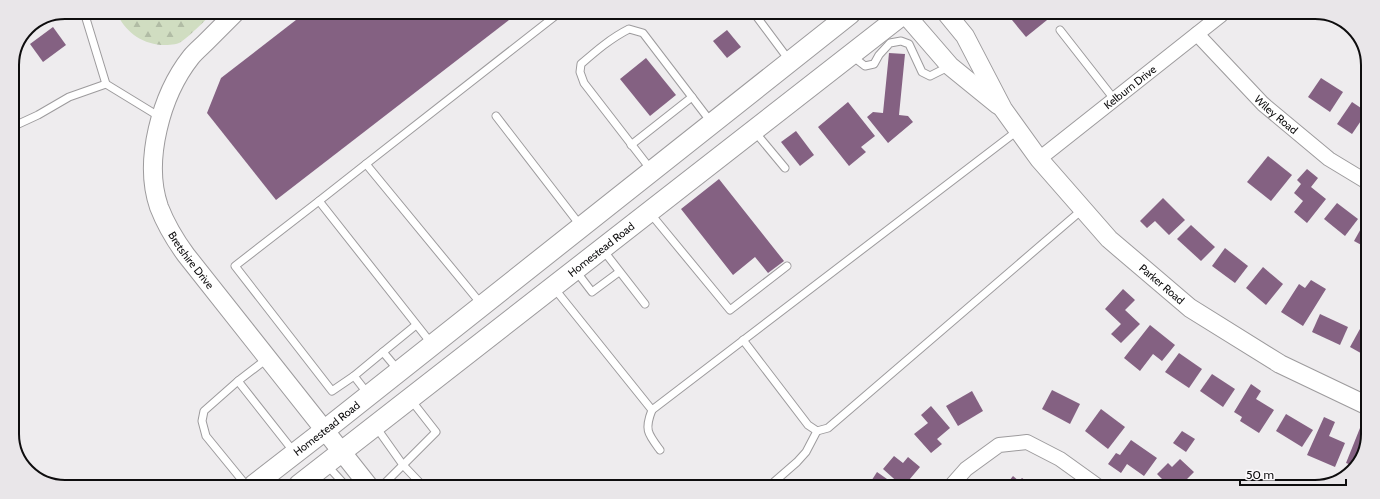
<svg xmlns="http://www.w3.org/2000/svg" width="1380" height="499" font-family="Cabin,sans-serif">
<defs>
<pattern id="forest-firs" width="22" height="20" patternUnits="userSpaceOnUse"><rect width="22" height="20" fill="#d0ddc1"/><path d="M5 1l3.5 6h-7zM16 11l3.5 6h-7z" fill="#b1bca5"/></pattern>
</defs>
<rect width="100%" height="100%" fill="#eeecee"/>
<path fill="url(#forest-firs)" d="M116,12H214C207,18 186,40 179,43C174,45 166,45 161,45C140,43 125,31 116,12Z"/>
<g fill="#846182">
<path d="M305,13H518L276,200L207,113L221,78Z"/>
<path d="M1007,14H1051L1052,16L1026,37Z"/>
<path d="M53,27L66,45L43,62L30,44Z"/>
<path d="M727,30L741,47L727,58L713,41Z"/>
<path d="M889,53L905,54L899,115L908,116L913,122L888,143L867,117L873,112L883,113Z"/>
<path d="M646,58L676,95L650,116L620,79Z"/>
<path d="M1321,78L1343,92L1330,112L1308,97Z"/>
<path d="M848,102L875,136L861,147L866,152L849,166L818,127Z"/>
<path d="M1352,102L1367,112L1352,134L1337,124Z"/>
<path d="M796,131L814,155L800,166L781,142Z"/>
<path d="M1268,156L1292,175L1271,201L1247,182Z"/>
<path d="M1307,169L1318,178L1311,187L1326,199L1307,223L1294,212L1303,201L1294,193L1301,184L1297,180Z"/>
<path d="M719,179L784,261L768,273L755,257L733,275L681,209Z"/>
<path d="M1163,198L1185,220L1169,235L1155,221L1147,228L1140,221Z"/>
<path d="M1337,203L1358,219L1345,236L1324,219Z"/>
<path d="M1367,218V248L1354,241Z"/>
<path d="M1191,225L1215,247L1201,261L1177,239Z"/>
<path d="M1225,248L1248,266L1235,283L1212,266Z"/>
<path d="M1263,267L1283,284L1266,305L1246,288Z"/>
<path d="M1311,280L1326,289L1303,326L1281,312L1299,284L1305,288Z"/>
<path d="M1123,289L1135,300L1125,310L1140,324L1121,343L1111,334L1121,324L1105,309Z"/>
<path d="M1320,314L1348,327L1340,345L1312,332Z"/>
<path d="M1366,318V356L1350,347Z"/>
<path d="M1150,325L1175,345L1162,361L1153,354L1140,371L1124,358Z"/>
<path d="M1179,353L1202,369L1189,388L1165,372Z"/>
<path d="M1212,374L1235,389L1223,407L1200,391Z"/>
<path d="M1251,384L1261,391L1256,399L1274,410L1259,433L1240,421L1242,417L1234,412Z"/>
<path d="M1052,390L1080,404L1070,424L1042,409Z"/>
<path d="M972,391L983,411L958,426L946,406Z"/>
<path d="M931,406L950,428L937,439L942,444L931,453L914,434L928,423L921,415Z"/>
<path d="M1101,409L1125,427L1108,449L1085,431Z"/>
<path d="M1286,414L1313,430L1302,447L1276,431Z"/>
<path d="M1324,417L1335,422L1329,436L1345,443L1335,467L1307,455Z"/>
<path d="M1360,428L1365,430L1364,446H1365V451L1354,466L1346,463Z"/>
<path d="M1182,431L1195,439L1186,452L1173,443Z"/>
<path d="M1131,440L1157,458L1144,476L1127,464L1121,473L1108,464L1116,453L1120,455Z"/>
<path d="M894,456L903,463L908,457L920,467L904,486H902L883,469Z"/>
<path d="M1180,459L1194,472L1179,487H1170L1157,474L1168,463L1172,467Z"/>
<path d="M877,472L897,486H868Z"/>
<path d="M1013,476L1019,481L1022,478L1033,486H1005Z"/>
</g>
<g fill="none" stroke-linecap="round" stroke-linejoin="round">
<g stroke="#9d9b9d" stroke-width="9">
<g id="service">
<path d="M84,12L106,84L160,117"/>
<path d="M754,13L789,60"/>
<path d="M1060,30L1114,99"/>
<path d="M852,56L865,66L874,64L879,55L890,43L901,41L909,44L922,72L930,76L950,66"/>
<path d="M496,116L580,225"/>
<path d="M12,127L38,115L69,97L106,84"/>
<path d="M755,132L785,168"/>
<path d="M631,145L692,97"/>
<path d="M366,164L319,201L431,343"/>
<path d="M652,171L584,83L580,72L581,64C596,51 611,38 629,29L643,33L711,122"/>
<path d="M319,201L235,266L332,391L354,376"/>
<path d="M650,213L730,310L787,266"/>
<path d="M603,250L645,304"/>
<path d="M576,271L592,292L619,272"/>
<path d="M554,288L652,410L1017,131"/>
<path d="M482,305L366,164L559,13"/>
<path d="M743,340L808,425L817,431L828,428L1083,209"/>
<path d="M268,358L238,381L294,452"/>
<path d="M398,370L383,352L416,325"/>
<path d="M238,381L204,411L202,421L206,436L246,485"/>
<path d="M368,394L354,376L383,352"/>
<path d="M652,410C644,430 648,434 660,450"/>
<path d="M376,427L403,465L422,485"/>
<path d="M326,464L345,485"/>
<path d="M774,482L797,462L806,452L817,431"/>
<path d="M383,485L436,432L411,400"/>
</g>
</g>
<g stroke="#9d9b9d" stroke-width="16">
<g id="minor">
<path id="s1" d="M1197,34L1263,104L1329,159L1367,182"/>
<path id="s2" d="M1039,159L1221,15"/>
<path d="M951,486L966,469L999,445L1027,442L1060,459L1099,487"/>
</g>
</g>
<g stroke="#9d9b9d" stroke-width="20">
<g id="tertiary">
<path id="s3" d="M236,12C226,22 216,32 206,42C201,47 195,52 191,57C161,95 143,161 159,207C166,225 175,240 186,255L368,485"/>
<path d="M905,14L950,66L998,105"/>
<path id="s4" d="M947,14L965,36L1003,109L1039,159L1109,239L1190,308L1280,364L1366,405"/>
</g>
</g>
<g stroke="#9d9b9d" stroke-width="22">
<g id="secondary">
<path id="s5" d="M254,485L325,430L850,14"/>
<path id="s6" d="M299,485L903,14"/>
</g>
</g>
<use href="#service" stroke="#fff" stroke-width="7"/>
<use href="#minor" stroke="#fff" stroke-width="14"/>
<use href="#tertiary" stroke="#fff" stroke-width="18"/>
<use href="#secondary" stroke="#fff" stroke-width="20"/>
</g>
<g text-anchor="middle" stroke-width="3" stroke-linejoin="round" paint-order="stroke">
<g font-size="11" fill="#0e0d0e" stroke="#fcf9fc">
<text dy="4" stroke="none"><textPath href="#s2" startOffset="116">Kelburn Drive</textPath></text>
<text dy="4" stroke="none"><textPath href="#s1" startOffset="113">Wiley Road</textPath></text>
<text dy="4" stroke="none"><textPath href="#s6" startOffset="383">Homestead Road</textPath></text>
<text dy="4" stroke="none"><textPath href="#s3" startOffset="285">Bretshire Drive</textPath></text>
<text dy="4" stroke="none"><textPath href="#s4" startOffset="348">Parker Road</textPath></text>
<text dy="4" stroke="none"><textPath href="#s5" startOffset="92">Homestead Road</textPath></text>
</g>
</g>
<path d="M0 0H1380V499H0ZM65 19H1315A46 46 0 0 1 1361 65V434A46 46 0 0 1 1315 480H65A46 46 0 0 1 19 434V65A46 46 0 0 1 65 19Z" fill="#e9e6e9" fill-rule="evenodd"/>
<path fill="none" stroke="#0e0d0e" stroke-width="2" d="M65 19H1315A46 46 0 0 1 1361 65V434A46 46 0 0 1 1315 480H65A46 46 0 0 1 19 434V65A46 46 0 0 1 65 19Z"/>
<path d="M1240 479v6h106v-6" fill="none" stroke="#0e0d0e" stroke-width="2"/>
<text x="1246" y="479" font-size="12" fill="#0e0d0e" stroke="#fcf9fc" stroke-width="3" paint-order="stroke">50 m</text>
</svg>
